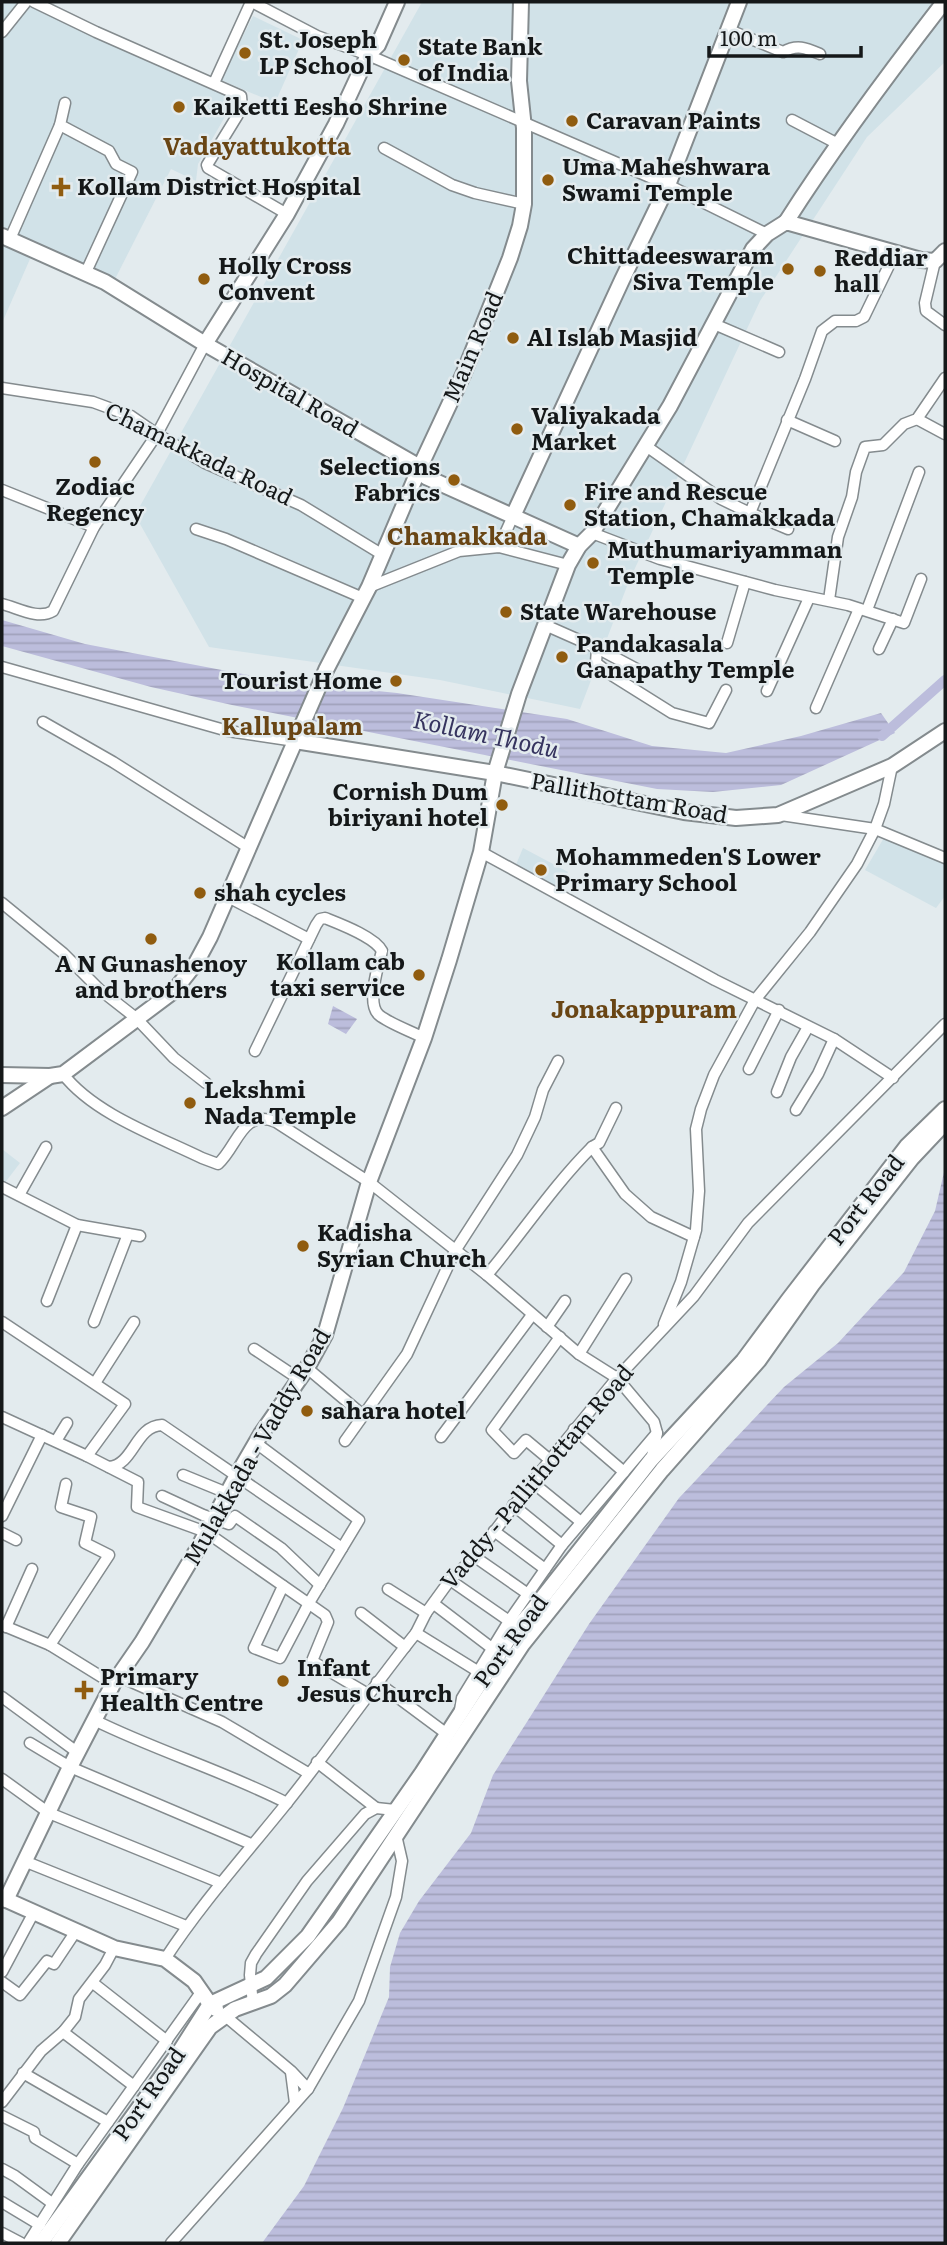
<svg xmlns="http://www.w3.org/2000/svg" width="947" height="2245" font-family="Literata,serif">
<defs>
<pattern id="water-rules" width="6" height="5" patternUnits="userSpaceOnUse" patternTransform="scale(1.75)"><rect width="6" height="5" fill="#bcbddc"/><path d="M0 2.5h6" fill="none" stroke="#a1a2bc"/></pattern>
</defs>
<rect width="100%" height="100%" fill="#e3ebee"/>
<g fill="#d1e2e8">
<path d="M2,2H30L235,99L198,164L196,181L171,169L114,281L33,252L2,323Z"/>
<path d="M422,2H945V62L867,137L760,301L629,581L580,709L440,680L209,647L135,515Z"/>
<path d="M253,16L303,40L275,103L221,80Z"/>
<path d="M885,836L945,862V896L936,908L865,870Z"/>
<path d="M523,848L568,872L557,890L515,867Z"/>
<path d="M2,1149L20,1163L4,1184L2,1182Z"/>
</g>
<g fill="url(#water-rules)">
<path d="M2,620L85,644L279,681L397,693L567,719L652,746L726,753L801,736L881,713L895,733L781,785L713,792L657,789L232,705L151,687L2,646Z"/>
<path d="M333,1006L357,1019L346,1034L328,1024Z"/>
<path d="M945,1168V2243H262L304,2186L343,2108L389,1997L390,1967L400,1933L419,1901L471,1833L493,1775L525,1725L589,1624L679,1498L784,1387L838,1343L904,1272L935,1211Z"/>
</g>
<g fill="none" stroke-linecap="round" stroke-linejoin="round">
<path stroke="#bcbddc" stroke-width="10" d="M882,736L945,680"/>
<g stroke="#848b8e" stroke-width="13">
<g id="street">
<path d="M34,2L96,32L241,96L242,108L207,165L208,168L287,214"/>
<path d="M252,2L317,36L368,55L668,185L767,234"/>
<path d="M729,30L783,52C797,44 806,48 820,54"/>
<path d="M2,32L26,2"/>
<path d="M214,83L251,2"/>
<path d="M65,103L60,125L109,151L116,164L132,172L86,272"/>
<path d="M792,120L838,144"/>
<path d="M384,148L452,185L475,193L524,204"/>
<path d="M10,239L60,125"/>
<path d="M935,261L925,303L926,311L945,325"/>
<path d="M714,324L779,352"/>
<path d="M2,388L93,402L131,416L157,434L205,463L301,505L383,555"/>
<path d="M917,419L945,434"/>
<path d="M787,420L835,441"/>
<path d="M646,446L721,499L750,513L805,379L822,331L835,321H856L864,317L895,253"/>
<path d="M2,490L94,527"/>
<path d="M750,513L788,529"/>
<path d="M196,529L226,539L363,598"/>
<path d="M592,533L660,559L775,590L848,605L904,623L921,579"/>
<path d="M499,547L513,516"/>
<path d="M369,587L459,551L499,547L568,565"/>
<path d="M829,600L838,537L852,497L856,472L865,447L883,445L904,424L917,419L945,378"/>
<path d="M2,604C18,608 38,620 53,611L94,527L157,434L205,344"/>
<path d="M867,610L919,472"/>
<path d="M545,625L597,648L596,663L613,676L672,713L709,723L726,690"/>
<path d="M727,643L745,582"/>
<path d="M597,648L644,673"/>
<path d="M879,649L893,619"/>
<path d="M2,667L228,731L295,741"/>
<path d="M767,691L809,598"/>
<path d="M816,708L859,609"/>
<path d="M43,722L113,762L249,848"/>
<path d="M781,815L875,829L945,858"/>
<path d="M481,852L715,980L834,1039L893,1078"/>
<path d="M228,897L309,939"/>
<path d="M2,903L63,953L99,989L136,1018L174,1058L206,1083"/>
<path d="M255,1051L316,925L320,919L325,918C340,924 375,937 382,951C378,966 366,1004 379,1015C390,1024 411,1031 424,1038"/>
<path d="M749,1069L779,1010"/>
<path d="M63,1074C94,1114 157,1136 202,1158L218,1164C238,1146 242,1108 276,1122L369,1182L487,1275L579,1354L617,1378L654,1422L657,1433L652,1456"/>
<path d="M777,1092L791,1057L808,1027"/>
<path d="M616,1108L599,1143L592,1147L625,1194L651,1217L694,1237"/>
<path d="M796,1110L818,1074L834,1039"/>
<path d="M2,1187L77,1225L140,1236"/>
<path d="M19,1195L46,1147"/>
<path d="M487,1275C523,1232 553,1186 592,1147"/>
<path d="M47,1301L77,1225"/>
<path d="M2,1322L125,1404L87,1456"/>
<path d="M94,1322L128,1234"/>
<path d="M664,1324L681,1282L696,1230L699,1191L696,1129L701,1109L714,1075L755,1000L810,932L857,864L875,829L884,804L892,766"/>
<path d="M547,1327L565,1301"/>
<path d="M254,1349L299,1379"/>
<path d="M579,1354L626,1279"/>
<path d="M307,1368L363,1415"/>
<path d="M95,1383L134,1322"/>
<path d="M2,1417L87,1456L138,1482L137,1507L206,1532L325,1615L328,1622L312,1661L368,1694"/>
<path d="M574,1429L624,1472"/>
<path d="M441,1437L532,1315"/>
<path d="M56,1441L67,1423"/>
<path d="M345,1441L407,1354L455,1251L517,1155L535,1117L543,1090L558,1061"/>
<path d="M256,1443L359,1520L309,1603L280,1658L254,1648L283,1586"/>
<path d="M550,1460L526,1440L514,1453L492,1430L560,1337"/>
<path d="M109,1467C134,1465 135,1426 162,1425L342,1548"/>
<path d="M183,1475L227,1493"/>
<path d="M532,1482L581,1522"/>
<path d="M162,1496L203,1515L229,1524L235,1516L281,1548L320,1585"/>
<path d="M513,1505L562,1545"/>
<path d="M2,1516L42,1435"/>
<path d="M494,1531L545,1569"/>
<path d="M2,1533L16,1540"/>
<path d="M475,1557L528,1594"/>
<path d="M450,1580L509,1621"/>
<path d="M388,1589L426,1613"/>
<path d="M434,1604L493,1649"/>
<path d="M361,1613L405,1647"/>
<path d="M2,1625L50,1645L113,1684"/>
<path d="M6,1627L32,1569"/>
<path d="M416,1633L479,1672"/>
<path d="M50,1645L109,1555L85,1543L91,1517L61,1507L66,1484"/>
<path d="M118,1676L222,1722L308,1773"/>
<path d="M377,1682L447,1734"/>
<path d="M2,1697L77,1752"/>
<path d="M460,1710L462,1698L509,1621L562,1545L657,1433"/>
<path d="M94,1720C157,1751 224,1771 287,1803"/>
<path d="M30,1743L70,1767L251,1844"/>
<path d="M317,1762L376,1808"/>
<path d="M2,1779L49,1813L221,1883"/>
<path d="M24,1861L186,1926"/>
<path d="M165,1959C201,1904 245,1855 286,1804C331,1748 371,1689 416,1633L426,1613L450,1580L475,1557L532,1482L617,1378L694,1296L748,1223L945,1024"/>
<path d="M2,1972L34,1912"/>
<path d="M2,1982L20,1995L47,1961L54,1964L76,1931"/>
<path d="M93,1983L167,2041"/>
<path d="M253,2004L250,1975L251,1963L256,1954L307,1881L365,1814L376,1808L395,1810"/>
<path d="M63,2032L134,2086"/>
<path d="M291,2072L295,2103"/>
<path d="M23,2073L108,2122"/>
<path d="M308,2089L359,2001L396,1897L402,1861L396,1835"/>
<path d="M2,2102L41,2051L63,2032L75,2017L79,1999L105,1965L114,1948"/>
<path d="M2,2116L34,2132L35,2138L78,2164"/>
<path d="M2,2169L15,2176L52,2203"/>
<path d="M2,2202L40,2225"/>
<path d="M2,2233L21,2243"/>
<path d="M28,2243L78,2164L202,1991"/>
<path d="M171,2243L308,2089L291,2071L224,2015"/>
</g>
</g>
<g stroke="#848b8e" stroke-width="18">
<g id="secondary">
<path d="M786,222C835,145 889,73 944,2"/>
<path d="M2,236L105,282L205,344L420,467L426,477L579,546"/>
<path d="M205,344L287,214L336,124L368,55L378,45L397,2"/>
<path d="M513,516L622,280L668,185L739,2"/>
<path d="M295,741L495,773L684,812L736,818L778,815L892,766L945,731"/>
<path d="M2,1075L50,1076L63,1074L174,991L196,963L210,937L326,670L369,587L420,467L463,375L510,258L520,226L524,204V128L519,81L521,2"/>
<path d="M2,1108L50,1076"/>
<path d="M2,1898L114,1948L165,1959L194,1981L210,2004L216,2009"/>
<path d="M6,1900L70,1767L113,1684L142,1642L198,1548L236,1477L261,1434L307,1368L325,1335L369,1182L424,1038L449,960L481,852L495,773L519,694L568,565L579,546L592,533L670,406L753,249L767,234L786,222L921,260L935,261L945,251"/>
<path d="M41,2243L180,2051L210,2004L266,1978L308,1936L422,1773L511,1635L531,1612L651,1460L743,1361L789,1299L907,1146L945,1109"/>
<path d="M58,2243L210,2027L235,2009L271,1996L285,1985L339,1922L522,1645L662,1470L759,1360L812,1285L912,1158L945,1123"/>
</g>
</g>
<use href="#street" stroke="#fff" stroke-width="10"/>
<use href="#secondary" stroke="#fff" stroke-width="14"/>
</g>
<g fill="#905c0f" stroke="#e3ebee" stroke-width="2.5">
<circle cx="245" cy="53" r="7"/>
<circle cx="404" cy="60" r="7"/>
<circle cx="179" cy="107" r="7"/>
<circle cx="572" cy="121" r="7"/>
<circle cx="548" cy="180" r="7"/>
<path d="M57.5 176.5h7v7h7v7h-7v7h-7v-7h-7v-7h7z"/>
<circle cx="788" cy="269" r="7"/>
<circle cx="820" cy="271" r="7"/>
<circle cx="204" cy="279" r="7"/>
<circle cx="513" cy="338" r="7"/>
<circle cx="517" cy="429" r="7"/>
<circle cx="95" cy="462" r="7"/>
<circle cx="454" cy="480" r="7"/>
<circle cx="570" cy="505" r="7"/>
<circle cx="593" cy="563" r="7"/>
<circle cx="506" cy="612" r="7"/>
<circle cx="562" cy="657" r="7"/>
<circle cx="396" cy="681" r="7"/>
<circle cx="502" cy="805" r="7"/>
<circle cx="541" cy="870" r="7"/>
<circle cx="200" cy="893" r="7"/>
<circle cx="151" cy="939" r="7"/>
<circle cx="419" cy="975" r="7"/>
<circle cx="190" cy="1103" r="7"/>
<circle cx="303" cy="1246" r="7"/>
<circle cx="307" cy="1411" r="7"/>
<circle cx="283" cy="1681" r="7"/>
<path d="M80.5 1679.5h7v7h7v7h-7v7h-7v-7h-7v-7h7z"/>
</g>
<g text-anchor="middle" stroke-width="5" stroke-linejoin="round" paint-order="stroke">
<g font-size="23" font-weight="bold" fill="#151819" stroke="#e3ebee" text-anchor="start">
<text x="259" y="48">St. Joseph<tspan x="259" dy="26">LP School</tspan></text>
<text x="418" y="55">State Bank<tspan x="418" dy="26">of India</tspan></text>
<text x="193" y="115">Kaiketti Eesho Shrine</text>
<text x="586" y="129">Caravan Paints</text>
<text x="562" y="175">Uma Maheshwara<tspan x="562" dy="26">Swami Temple</tspan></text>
<text x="77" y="195">Kollam District Hospital</text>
<text x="774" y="264" text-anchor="end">Chittadeeswaram<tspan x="774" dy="26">Siva Temple</tspan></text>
<text x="834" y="266">Reddiar<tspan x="834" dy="26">hall</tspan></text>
<text x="218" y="274">Holly Cross<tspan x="218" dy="26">Convent</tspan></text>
<text x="527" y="346">Al Islab Masjid</text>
<text x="531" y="424">Valiyakada<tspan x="531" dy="26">Market</tspan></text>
<text x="440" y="475" text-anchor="end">Selections<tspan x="440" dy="26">Fabrics</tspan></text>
<text x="95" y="495" text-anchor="middle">Zodiac<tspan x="95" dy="26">Regency</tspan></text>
<text x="584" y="500">Fire and Rescue<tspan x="584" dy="26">Station, Chamakkada</tspan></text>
<text x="607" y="558">Muthumariyamman<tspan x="607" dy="26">Temple</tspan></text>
<text x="520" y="620">State Warehouse</text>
<text x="576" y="652">Pandakasala<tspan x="576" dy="26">Ganapathy Temple</tspan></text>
<text x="382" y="689" text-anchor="end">Tourist Home</text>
<text x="488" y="800" text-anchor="end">Cornish Dum<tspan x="488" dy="26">biriyani hotel</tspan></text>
<text x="555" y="865">Mohammeden'S Lower<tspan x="555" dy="26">Primary School</tspan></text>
<text x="214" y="901">shah cycles</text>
<text x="405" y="970" text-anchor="end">Kollam cab<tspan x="405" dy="26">taxi service</tspan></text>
<text x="151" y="972" text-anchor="middle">A N Gunashenoy<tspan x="151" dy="26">and brothers</tspan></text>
<text x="204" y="1098">Lekshmi<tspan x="204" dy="26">Nada Temple</tspan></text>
<text x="317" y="1241">Kadisha<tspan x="317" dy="26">Syrian Church</tspan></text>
<text x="321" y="1419">sahara hotel</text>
<text x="297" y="1676">Infant<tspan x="297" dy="26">Jesus Church</tspan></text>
<text x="100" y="1685">Primary<tspan x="100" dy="26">Health Centre</tspan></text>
</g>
<g font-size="23" fill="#151819" stroke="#e3ebee">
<text transform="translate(473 347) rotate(-67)" y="8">Main Road</text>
<text transform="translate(290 393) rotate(30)" y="8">Hospital Road</text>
<text transform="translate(199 454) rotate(26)" y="8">Chamakkada Road</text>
<text transform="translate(629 798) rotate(10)" y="8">Pallithottam Road</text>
<text transform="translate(866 1200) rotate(-52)" y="8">Port Road</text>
<text transform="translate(257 1447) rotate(-60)" y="8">Mulakkada - Vaddy Road</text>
<text transform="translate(537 1477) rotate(-50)" y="8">Vaddy - Pallithottam Road</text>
<text transform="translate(511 1641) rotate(-54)" y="8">Port Road</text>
<text transform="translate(149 2094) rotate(-55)" y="8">Port Road</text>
</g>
<g font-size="24" font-weight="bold" fill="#694514" stroke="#e3ebee">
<text x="257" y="155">Vadayattukotta</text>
<text x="467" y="545">Chamakkada</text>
<text x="292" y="735">Kallupalam</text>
<text x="644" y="1018">Jonakappuram</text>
</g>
<g font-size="24" font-style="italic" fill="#36345f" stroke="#e3ebee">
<text transform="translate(486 735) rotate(12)" y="8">Kollam Thodu</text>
</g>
</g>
<rect width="947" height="2245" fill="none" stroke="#151819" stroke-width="7"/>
<path d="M709 46v10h152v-10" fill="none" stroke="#151819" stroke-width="3.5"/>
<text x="720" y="46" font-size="21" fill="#151819" stroke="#e3ebee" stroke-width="5" paint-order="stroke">100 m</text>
</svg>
